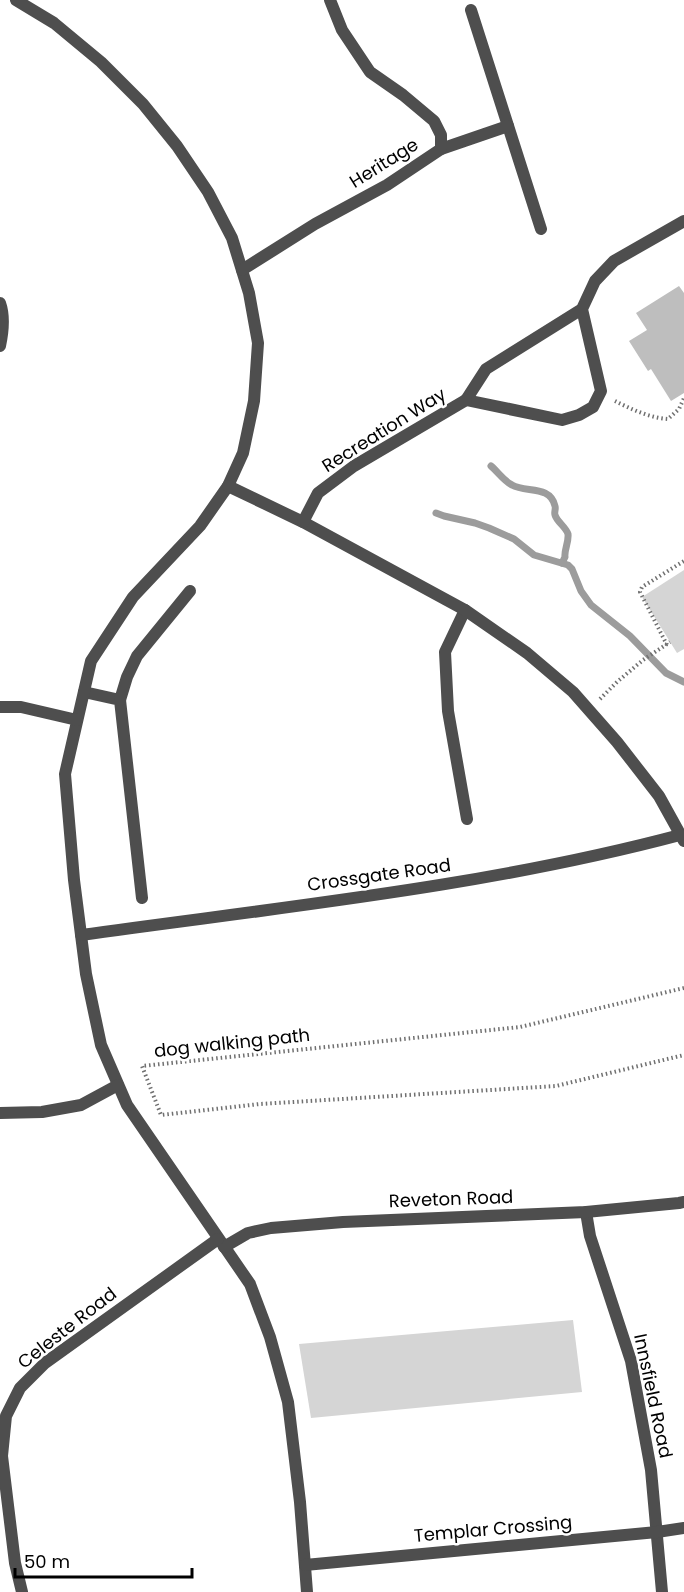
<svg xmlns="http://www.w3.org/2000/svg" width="684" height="1592" font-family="Poppins,sans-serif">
<rect width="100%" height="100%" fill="#fff"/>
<g fill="#d5d5d5">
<path d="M684,570V649L677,653L642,597Z"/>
<path d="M573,1320L582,1392L311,1418L299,1344Z"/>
</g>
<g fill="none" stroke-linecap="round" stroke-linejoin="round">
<g stroke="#9c9c9c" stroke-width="7">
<path d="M491,466C498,472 504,481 512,485C526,493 550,485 555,506C556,509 554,512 555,515C557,522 566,527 568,534C569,542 564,550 565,557L562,563"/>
<path d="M436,513L444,516L475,523L489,528L514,539L534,555L568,565L572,569L581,591L591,605L630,636L666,673L684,682"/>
</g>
</g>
<path fill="#bebebe" d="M679,286L684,293V393L671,401L651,369L648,371L629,341L647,330L636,313Z"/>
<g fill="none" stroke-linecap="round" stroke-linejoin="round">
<g stroke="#707070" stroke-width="4" stroke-dasharray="1.5 3" stroke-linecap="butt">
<path d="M615,401C631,409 650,418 668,419L679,409L684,398"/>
<path d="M667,645L640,592L642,587L684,561"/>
<path d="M600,699L617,682L643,660L670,642"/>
<path d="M684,988L520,1027L142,1066L161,1115L260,1104L556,1086L684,1055"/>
</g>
<g stroke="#4e4e4e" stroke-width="12">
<path d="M471,10L541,229"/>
<path d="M441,149L508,126"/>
<path d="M582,309L601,391L593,407L579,415L562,420L466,400L486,369L582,309L595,281L614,261L684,221"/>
<path d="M465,610L445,652L448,711L467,819"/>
<path d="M84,692L120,700L142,898"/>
<path d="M120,700L127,677L137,656L190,591"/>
</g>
<g stroke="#4e4e4e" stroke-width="12">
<path d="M16,0L54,23L101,62L143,104L177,146L208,192L232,238L249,293L258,343L254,401L243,453L228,486L200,526L133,597L91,661L65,774L74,880L86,974L101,1045L127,1105L250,1284L270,1337L288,1402L300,1502L307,1592"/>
<path d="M242,270L315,224L387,185L441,149V135L434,121L403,95L370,72L342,30L330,0"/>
<path d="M0,303C5,317 3,332 0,346"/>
<path d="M228,486L303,522L465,610L527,653L573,692L617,742L659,796L684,841"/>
<path d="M303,522L318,493L354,466L466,400"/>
<path d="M0,707H21L77,720"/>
<path d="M81,935C281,907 484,887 680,835"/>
<path d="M0,1113L42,1112L81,1105L118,1085"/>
<path d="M586,1212L590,1236L631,1361L651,1470L662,1592"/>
<path d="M224,1247L248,1233L271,1228L343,1222L586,1212L679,1203L684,1202"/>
<path d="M305,1565L657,1532L684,1528"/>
<path d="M22,1592L15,1563L2,1456L6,1416L20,1388L45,1363L218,1239"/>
</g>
</g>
<g text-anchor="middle" stroke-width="5" stroke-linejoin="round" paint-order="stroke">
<g font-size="18" fill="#000" stroke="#fff">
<text transform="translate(384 163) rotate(-32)" y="6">Heritage</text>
<text transform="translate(384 430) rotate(-32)" y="6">Recreation Way</text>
<text transform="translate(379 875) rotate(-8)" y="6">Crossgate Road</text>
<text transform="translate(232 1043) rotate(-6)" y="6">dog walking path</text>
<text transform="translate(451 1199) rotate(-2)" y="6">Reveton Road</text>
<text transform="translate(67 1328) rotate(-38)" y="6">Celeste Road</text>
<text transform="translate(653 1396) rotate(78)" y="6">Innsfield Road</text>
<text transform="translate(493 1529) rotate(-5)" y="6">Templar Crossing</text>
</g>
</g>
<path d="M15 1568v9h177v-9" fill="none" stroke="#000000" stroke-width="3"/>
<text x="24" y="1568" font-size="18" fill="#000000" stroke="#ffffff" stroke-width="4.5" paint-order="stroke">50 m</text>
</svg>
